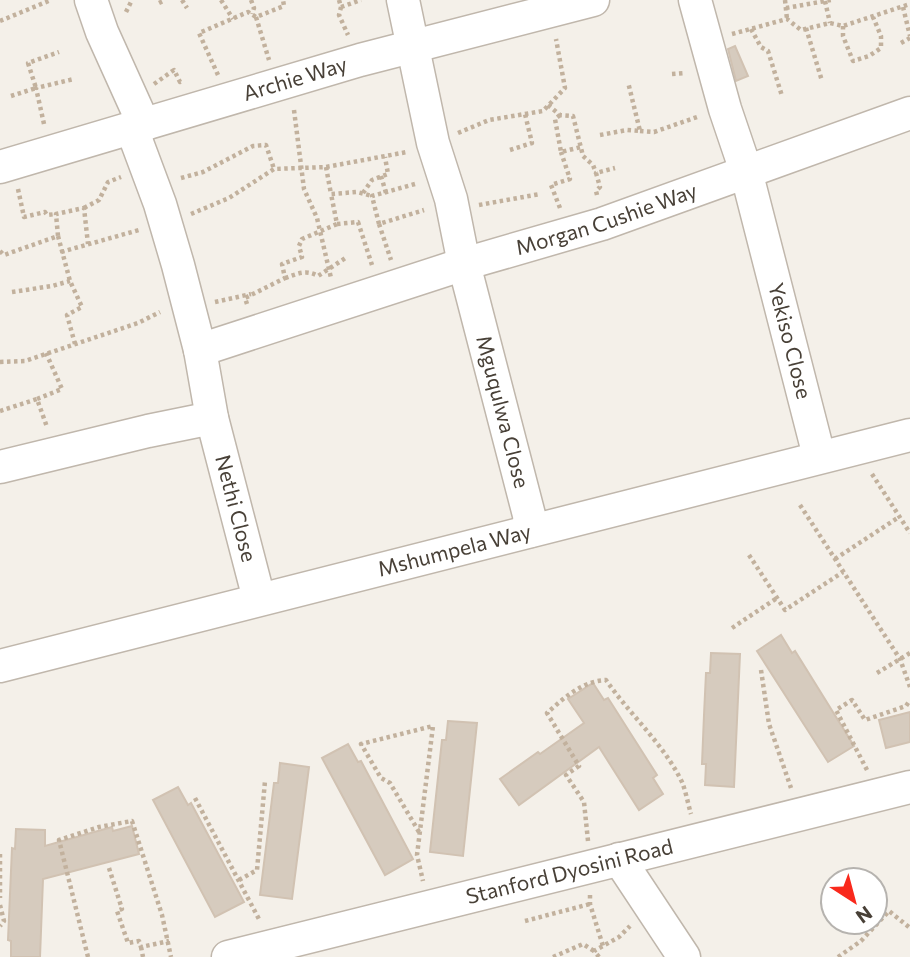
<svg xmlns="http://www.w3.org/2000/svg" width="910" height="957" font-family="Commissioner,sans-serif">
<rect width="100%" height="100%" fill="#f4f0e9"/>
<g fill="#d6cbbe" stroke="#d1c2b2" stroke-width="2">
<path d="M735,46L748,76L736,81L728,49Z"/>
<path d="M781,635L792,653L795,651L854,746L828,762L757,651Z"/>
<path d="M711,653L740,654L734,787L705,785L706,764H702L704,715L706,673H710Z"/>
<path d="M593,683L604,700L608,698L657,775L653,778L663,794L639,810L599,747L519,805L500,779L538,752L540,754L584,723L568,699Z"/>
<path d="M910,712V742L886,748L879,720Z"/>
<path d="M448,721L477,723L463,856L430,852L442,740H446Z"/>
<path d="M348,744L358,762L361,761L413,859L385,875L322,758Z"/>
<path d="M280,763L309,767L292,899L260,895L274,783H278Z"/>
<path d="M178,787L188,805L191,803L244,902L215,917L153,800Z"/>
<path d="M132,826L139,854L43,879L40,957H11V941L8,940L12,848L15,849L16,829L45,830V846L112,827L113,831Z"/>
</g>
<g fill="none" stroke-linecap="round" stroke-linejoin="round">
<g stroke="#c0b7ac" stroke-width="35">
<g id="minor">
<path d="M91,0L102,32L144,125"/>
<path id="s1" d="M403,0L433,143L451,199L464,264L529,515L530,531"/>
<path id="s2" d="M695,0L725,109L746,171L819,456"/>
<path id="s3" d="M132,129L160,204L178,265L200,350L212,418L259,599"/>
<path id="s4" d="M0,167L360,60L593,0"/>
<path id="s5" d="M200,350L464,264L602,224L910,113"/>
<path d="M0,467L148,431L212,418"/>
<path id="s6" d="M0,666L910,435"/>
<path d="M619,859L684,957"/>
<path id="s7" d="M228,957L910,787"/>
</g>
</g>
<g stroke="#c2b19d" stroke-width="4.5" stroke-dasharray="3.5 3.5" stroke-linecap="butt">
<path d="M182,0L187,8"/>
<path d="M221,0L233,19"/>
<path d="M251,0L254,8L252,14"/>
<path d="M339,0L341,7L339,15L348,35"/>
<path d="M785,0L787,19"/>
<path d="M825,1L830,23"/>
<path d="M159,3L165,0"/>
<path d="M341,7L361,0"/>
<path d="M903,7L910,36"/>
<path d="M786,8L831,0"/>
<path d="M126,12L132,0"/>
<path d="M256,17L269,60"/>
<path d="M0,21L51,0"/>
<path d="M843,26V36L853,61L869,56L881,48V36L873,17"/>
<path d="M806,28L822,81"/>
<path d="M751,29L761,47L768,51L782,96"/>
<path d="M732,34L787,19L801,30L830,23L843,26L910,4"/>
<path d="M901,43L910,38"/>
<path d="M672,74L685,73"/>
<path d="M218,75L199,33L248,12L256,17L284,6L283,0"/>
<path d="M154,84L174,70L180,82L182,81"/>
<path d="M11,96L36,88L28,63L59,52"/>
<path d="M548,105L560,115L573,116L583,156L593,165L596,173"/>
<path d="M294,110L304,189L317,218L331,278"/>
<path d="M560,115L555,119L561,152L581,147"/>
<path d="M44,124L36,88L74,79"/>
<path d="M640,131L654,132L700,116"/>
<path d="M458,133L489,120L543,111L565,88L556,39"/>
<path d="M600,135L627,130L640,131L628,82"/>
<path d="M510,150L532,143L525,114"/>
<path d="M326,167L331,194L357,192L372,196"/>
<path d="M381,176L386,193"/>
<path d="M181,178L203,172L253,146L266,145L274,169"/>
<path d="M415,184L372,196L379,224L424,210"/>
<path d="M18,189L24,217L45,212L47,215L56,214"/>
<path d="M363,193L372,180L388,174L385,157"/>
<path d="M597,195L596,191L600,187L596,173L615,168"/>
<path d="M479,205L540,194"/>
<path d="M84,208L99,200L108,182L121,177"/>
<path d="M560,208L551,185L570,179L561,152"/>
<path d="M191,214L229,198L274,169L326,167L407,152"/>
<path d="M337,224L358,222L372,265"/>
<path d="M379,224L391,260"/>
<path d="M58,236L70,281L82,307L67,315L75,344"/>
<path d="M0,251L4,255L58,236L56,214L84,208L88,244"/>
<path d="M61,252L139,230"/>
<path d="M285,278C297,274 306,269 318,276L347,257"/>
<path d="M12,292L52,286L70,281"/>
<path d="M215,302L251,294"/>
<path d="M247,304L245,298L285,278L282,264L302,257L299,246L302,239L337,224L331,194"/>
<path d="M0,362L25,361L138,323L160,312"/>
<path d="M37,399L62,389L46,353"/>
<path d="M0,411L37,399L47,427"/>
<path d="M872,474L910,533"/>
<path d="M800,505L900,659L910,687"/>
<path d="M749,555L785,610L843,572"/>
<path d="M835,559L899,517"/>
<path d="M732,628L777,598"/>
<path d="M761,670L769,724L791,788"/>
<path d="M877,673L910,653"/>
<path d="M867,770L836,710L852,700L865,720L906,706L910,700"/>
<path d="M195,798L260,921"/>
<path d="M419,832L390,783L381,778L361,744L433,726L417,855L423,881"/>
<path d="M588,841L584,802L566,775L579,766L547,713C564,698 582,681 606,680C630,715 663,743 682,782C686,792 688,804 691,814"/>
<path d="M0,854V898"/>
<path d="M109,868L122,909L117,911L128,943L139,941L141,947L169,941"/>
<path d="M239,880L257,870L265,781"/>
<path d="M590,895V904L603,946"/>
<path d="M0,905L4,921L0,926"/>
<path d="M525,921L590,904"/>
<path d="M141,947L143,957"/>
<path d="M88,957L59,840L99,827L132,821L162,915L171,957"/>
<path d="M553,957L583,944L594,951"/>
<path d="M599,957L594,951L619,937L630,926"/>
<path d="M838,957L861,941L889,911L910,928"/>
</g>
<use href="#minor" stroke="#fff" stroke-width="32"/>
</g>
<g text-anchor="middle" stroke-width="5" stroke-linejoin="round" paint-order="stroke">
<g font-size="21" fill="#484037" stroke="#fff">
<text dy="7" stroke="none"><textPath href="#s4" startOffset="308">Archie Way</textPath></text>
<text dy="7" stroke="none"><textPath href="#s5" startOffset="427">Morgan Cushie Way</textPath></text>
<text dy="7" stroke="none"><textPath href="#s2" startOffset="354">Yekiso Close</textPath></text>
<text dy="7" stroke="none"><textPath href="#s1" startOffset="424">Mguqulwa Close</textPath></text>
<text dy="7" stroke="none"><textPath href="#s3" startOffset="394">Nethi Close</textPath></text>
<text dy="7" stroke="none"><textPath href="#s6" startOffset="469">Mshumpela Way</textPath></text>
<text dy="7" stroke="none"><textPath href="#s7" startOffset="352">Stanford Dyosini Road</textPath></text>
</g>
</g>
<g transform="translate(854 901) rotate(144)"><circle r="33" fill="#ffffff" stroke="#b6b3af" stroke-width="2"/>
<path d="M0-5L12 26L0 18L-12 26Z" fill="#f9291c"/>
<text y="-10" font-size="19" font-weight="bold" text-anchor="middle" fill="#484037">N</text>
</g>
</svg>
